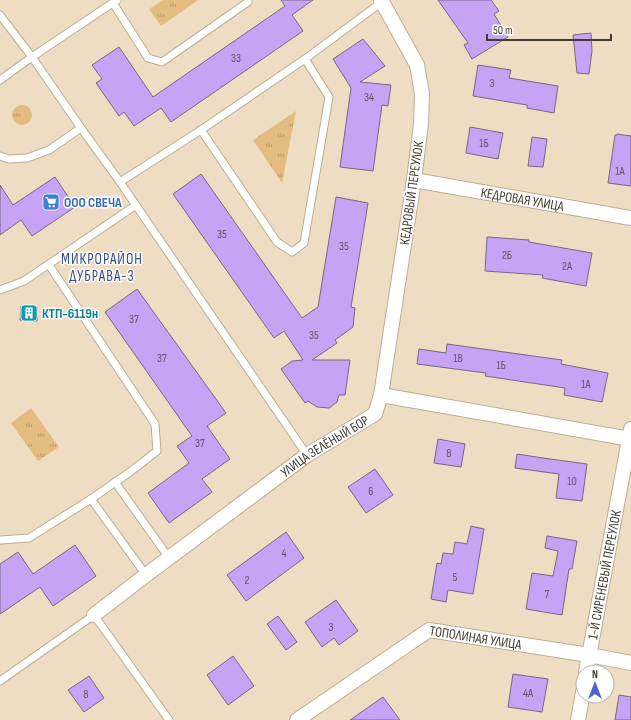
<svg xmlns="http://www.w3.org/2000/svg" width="631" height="720" font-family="'Sofia Sans Condensed',sans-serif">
<defs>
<pattern id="park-tufts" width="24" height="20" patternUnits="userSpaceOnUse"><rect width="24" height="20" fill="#e4bc7f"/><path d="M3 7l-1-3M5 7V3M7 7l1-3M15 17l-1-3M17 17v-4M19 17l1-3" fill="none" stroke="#ba9a69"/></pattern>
</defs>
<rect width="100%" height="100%" fill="#eeddc3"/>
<g fill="url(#park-tufts)">
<path d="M163,0H198L161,26L149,9Z"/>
<circle cx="22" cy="115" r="10"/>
<path d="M296,111L282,183L253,140Z"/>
<path d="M31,408L59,447L38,461L11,423Z"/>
</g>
<g fill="#c7a3f6" stroke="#746a83">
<path d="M281,0H313L292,15L303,31L171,122L161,108L134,126L124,112L119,116L96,83L102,79L92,65L119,47L153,97L285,6Z"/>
<path d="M438,0H491L499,11L494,14L508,37L472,59L464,45L468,43Z"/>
<path d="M591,33L592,51L589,74L577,73L573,35Z"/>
<path d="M363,39L385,66L360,82L391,85L388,106L382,105L373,171L340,167L351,88L333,59Z"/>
<path d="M478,65L511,70L509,78L558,86L554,113L527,108V105L473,96Z"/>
<path d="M470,127L503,133L498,159L466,153Z"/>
<path d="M617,134L631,136V186L608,183L615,135H617Z"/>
<path d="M532,137L547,139L543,167L528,166Z"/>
<path d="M201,174L302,318L318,307L336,197L368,203L351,307L355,308L353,327L335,340L337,343L312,360H350L345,395H339L337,402L329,408L317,407L308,401L305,403L281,369L292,361L303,360L284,331L274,338L173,194Z"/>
<path d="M55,177L75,207L32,236L21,220L0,235V185L13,205Z"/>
<path d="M487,237L529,240V242L592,253L586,286L542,278L543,275L485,271Z"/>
<path d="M137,289L226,413L207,426L230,459L202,479L212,492L169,523L148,493L189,463L177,446L192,436L105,312Z"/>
<path d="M21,306L37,307V321L20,320Z"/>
<path d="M447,344L562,360L561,364L608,373L602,402L564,395L565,388L485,376L486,373L417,364L419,349L446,353Z"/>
<path d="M438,439L465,444L461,467L434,463Z"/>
<path d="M517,454L543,458L587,464L582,501L556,498L559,474L515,468Z"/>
<path d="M375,469L393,495L366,513L348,487Z"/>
<path d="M471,526L484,529L473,594L448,590L446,602L431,599L437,563L441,564L443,553L453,554L455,542L467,544Z"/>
<path d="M286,532L304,558L246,601L227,575Z"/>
<path d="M547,536L577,541L572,569H569L562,615L526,609L532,573L553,576L558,551L545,548Z"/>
<path d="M75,545L96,576L53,606L40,587L0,614V564L18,552L33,574Z"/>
<path d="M336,600L358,631L339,645L334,638L322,647L305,622Z"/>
<path d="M278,616L297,642L286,650L267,624Z"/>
<path d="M233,656L254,686L228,705L207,675Z"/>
<path d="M513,674L548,679L542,712L508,707Z"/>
<path d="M89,676L104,698L84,712L68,690Z"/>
<path d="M619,695L631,697V720H615Z"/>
<path d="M383,697L400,720H350Z"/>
</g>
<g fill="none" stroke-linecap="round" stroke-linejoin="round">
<g stroke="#bdad94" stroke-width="9">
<g id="lane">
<path d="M113,3L148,58L162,62L248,2V0"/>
<path d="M0,15L32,57L81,128L120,182L307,455"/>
<path d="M0,80L32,57L117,0"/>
<path d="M201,130L277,242L292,252L304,243L329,97L305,59"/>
<path d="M0,156L9,159L27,158L49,150L81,128"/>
<path d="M120,182L201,130L305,59L382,2"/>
<path d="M49,265L155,424L157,451L130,472L91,499"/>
<path d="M0,290L24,281L136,205"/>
<path d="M115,482L169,558"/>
<path d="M0,540L29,538L91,499L146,575"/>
<path d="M0,681L94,615L169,720"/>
</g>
</g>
<g stroke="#bdad94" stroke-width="16">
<g id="street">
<path d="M381,0L417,65L422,94L421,124L414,180L381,395"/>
<path id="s1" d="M414,180L631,218"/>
<path id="s2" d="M94,615L146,575L307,455L375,414L381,395L631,439"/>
<path id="s3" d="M586,672L631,429"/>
<path id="s4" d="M297,720L429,630L589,655L631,663"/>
<path d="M578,720L583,692"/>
</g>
</g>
<use href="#lane" stroke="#fff" stroke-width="7"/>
<use href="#street" stroke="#fff" stroke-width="14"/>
</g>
<defs>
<g id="supermarket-square" transform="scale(0.9)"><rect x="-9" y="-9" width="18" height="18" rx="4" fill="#3f7fe0" stroke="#fff"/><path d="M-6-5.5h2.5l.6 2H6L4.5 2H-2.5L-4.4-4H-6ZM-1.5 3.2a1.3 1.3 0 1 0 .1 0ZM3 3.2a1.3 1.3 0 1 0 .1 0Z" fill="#fff"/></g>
<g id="building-square" transform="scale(0.9)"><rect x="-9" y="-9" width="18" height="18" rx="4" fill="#0f9aa8" stroke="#fff"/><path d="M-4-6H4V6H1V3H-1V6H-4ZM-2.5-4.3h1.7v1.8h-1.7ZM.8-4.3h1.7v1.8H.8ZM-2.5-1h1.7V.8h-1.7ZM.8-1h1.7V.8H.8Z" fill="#fff"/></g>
</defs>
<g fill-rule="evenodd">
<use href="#supermarket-square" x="51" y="202"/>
<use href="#building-square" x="29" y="313"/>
</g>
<g text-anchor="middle" stroke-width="3" stroke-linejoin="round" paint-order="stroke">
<g font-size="12" fill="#635562">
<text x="236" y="62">33</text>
<text x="492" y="87">3</text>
<text x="369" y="101">34</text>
<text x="484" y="147">1Б</text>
<text x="620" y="175">1А</text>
<text x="222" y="238">35</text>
<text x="344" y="250">35</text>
<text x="507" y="259">2Б</text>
<text x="567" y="270">2А</text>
<text x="134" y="323">37</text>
<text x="314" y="339">35</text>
<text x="162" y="362">37</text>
<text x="458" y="362">1В</text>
<text x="501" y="369">1Б</text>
<text x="586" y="388">1А</text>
<text x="200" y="447">37</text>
<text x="449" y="457">8</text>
<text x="572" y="485">10</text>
<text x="371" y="495">6</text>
<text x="284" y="557">4</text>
<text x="455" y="581">5</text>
<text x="247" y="584">2</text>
<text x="547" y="598">7</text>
<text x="331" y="631">3</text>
<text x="528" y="697">4А</text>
<text x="86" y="698">8</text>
</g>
<g font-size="14" fill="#423b31" stroke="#fff">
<text transform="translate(411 193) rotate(-82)" y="5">КЕДРОВЫЙ ПЕРЕУЛОК</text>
<text dy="5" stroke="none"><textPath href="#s1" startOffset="110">КЕДРОВАЯ УЛИЦА</textPath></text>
<text dy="5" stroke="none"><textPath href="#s2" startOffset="286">УЛИЦА ЗЕЛЁНЫЙ БОР</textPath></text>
<text dy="5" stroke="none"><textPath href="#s3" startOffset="99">1-Й СИРЕНЕВЫЙ ПЕРЕУЛОК</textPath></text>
<text dy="5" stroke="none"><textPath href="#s4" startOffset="207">ТОПОЛИНАЯ УЛИЦА</textPath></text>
</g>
<g font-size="14" font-weight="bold" fill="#366cbe" stroke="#fff" text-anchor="start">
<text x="64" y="207">ООО СВЕЧА</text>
</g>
<g font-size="14" font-weight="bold" fill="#0d838f" stroke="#fff" text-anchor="start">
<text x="42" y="318">КТП-6119н</text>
</g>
<g font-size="15" letter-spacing="1" fill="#3c4c87" stroke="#fff">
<text x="102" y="264">МИКРОРАЙОН<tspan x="102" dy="17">ДУБРАВА-3</tspan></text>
</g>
</g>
<g transform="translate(595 684)"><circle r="19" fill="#ffffff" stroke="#b3b1ad"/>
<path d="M0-3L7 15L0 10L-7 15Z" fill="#4a61d6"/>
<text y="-6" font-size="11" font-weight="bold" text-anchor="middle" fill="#423b31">N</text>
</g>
<path d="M487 34v6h124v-6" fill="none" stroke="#423b31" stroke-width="2"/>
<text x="493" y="34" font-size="12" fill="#423b31" stroke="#ffffff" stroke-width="3" paint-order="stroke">50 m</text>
</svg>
